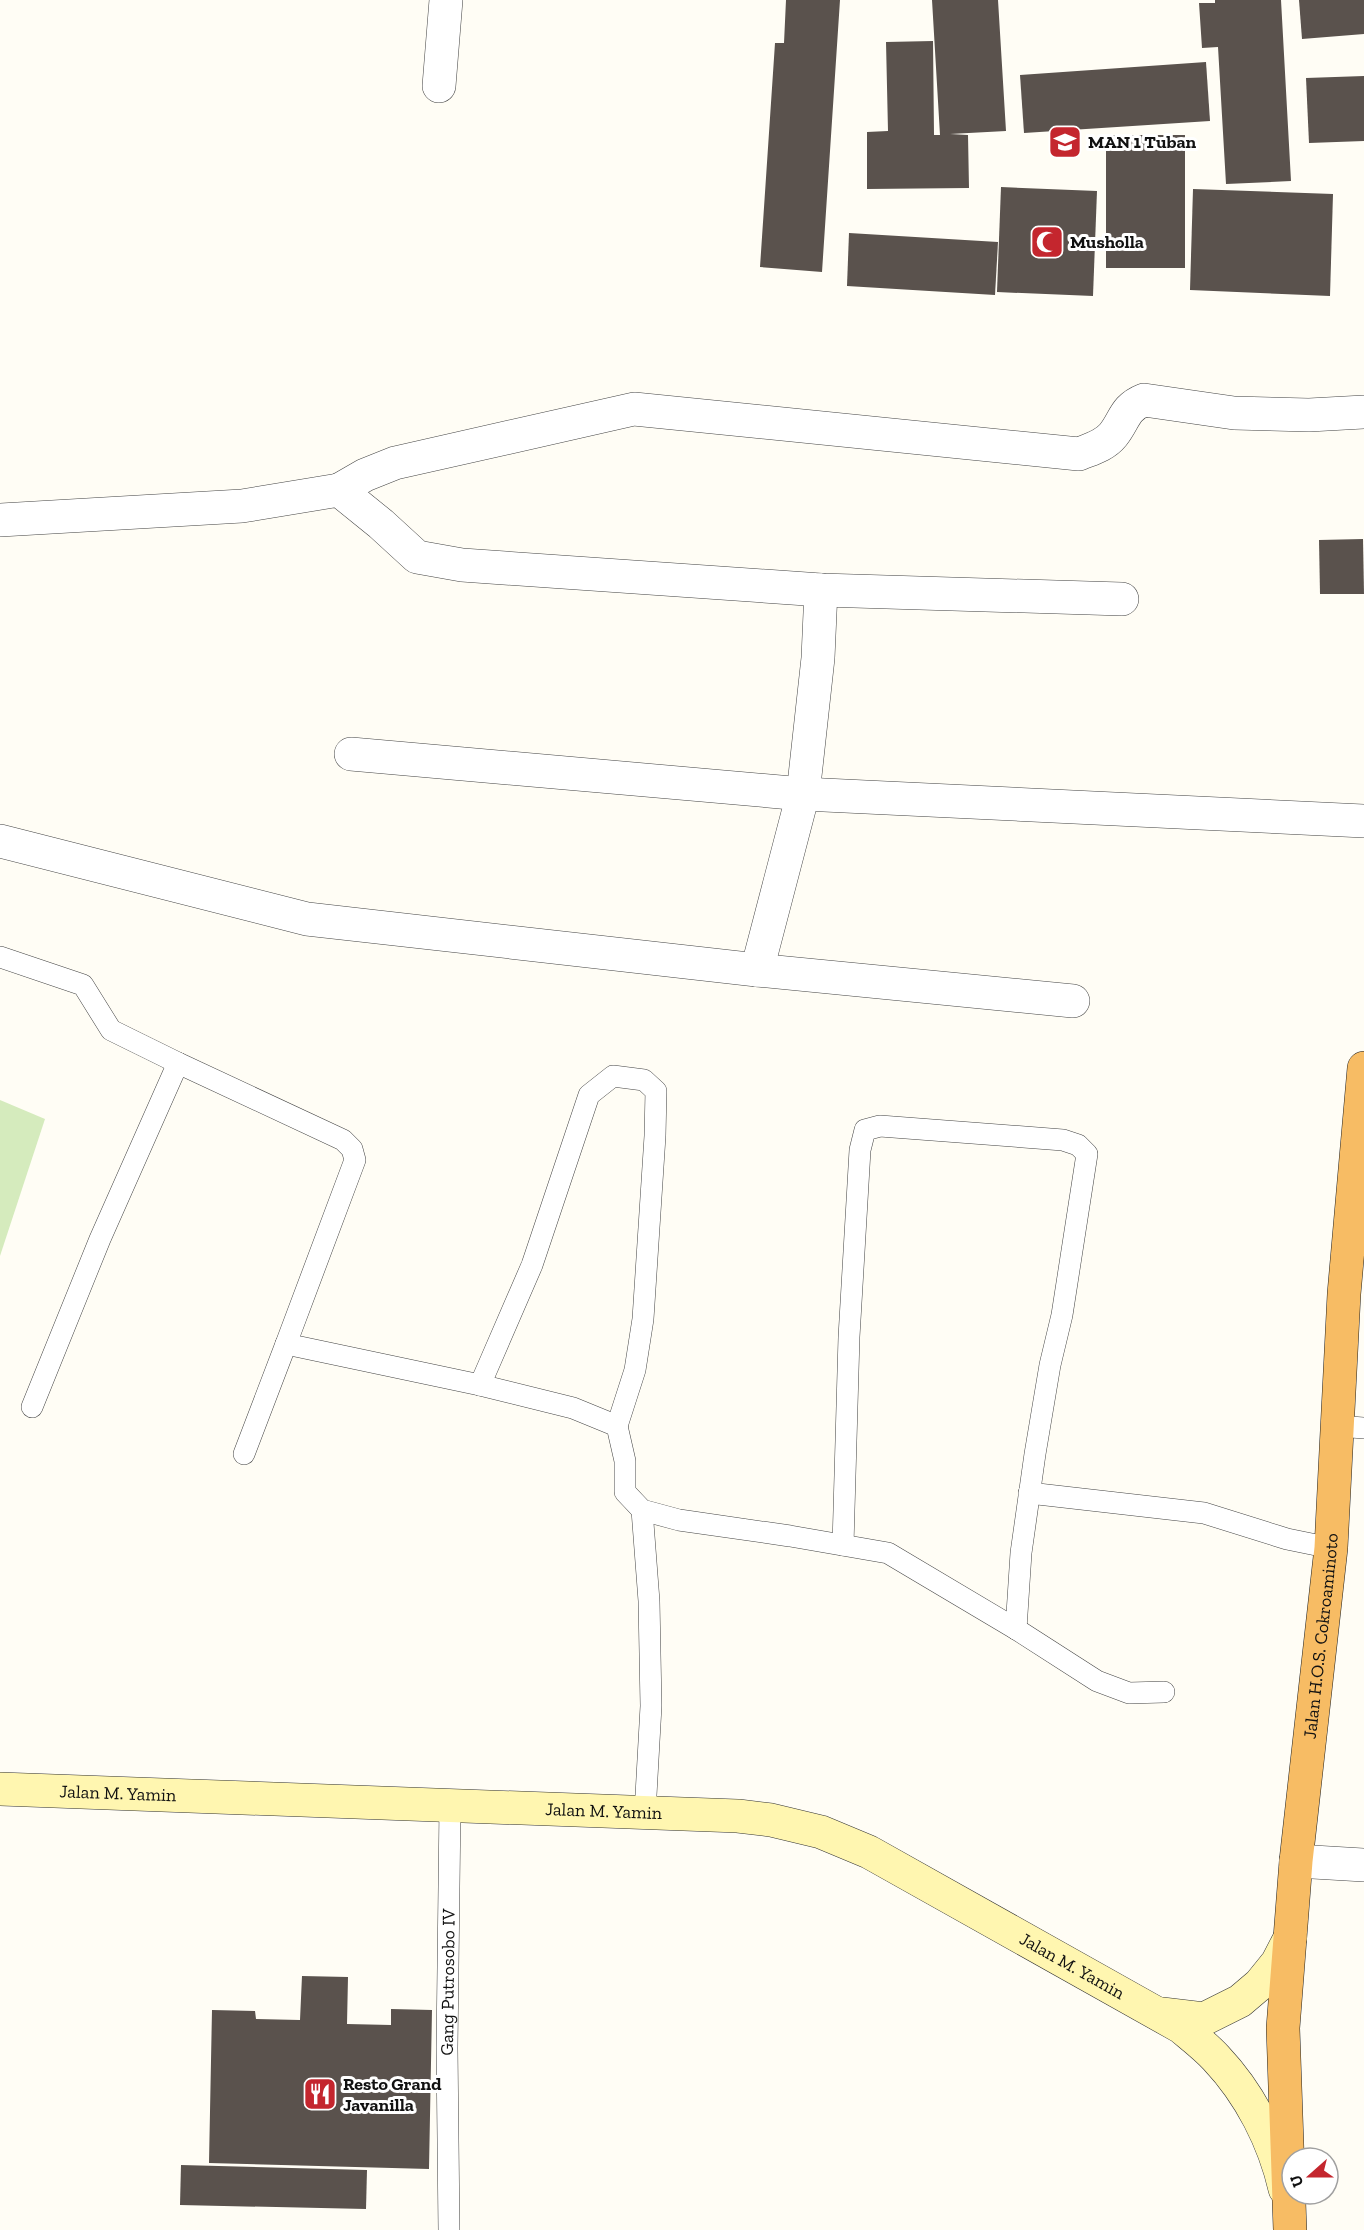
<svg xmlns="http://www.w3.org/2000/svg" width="1364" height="2230" font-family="'Zilla Slab',serif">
<rect width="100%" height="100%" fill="#fffdf5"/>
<path fill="#d5ebbd" d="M0,1100L45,1119L0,1256Z"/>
<g fill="#5a524d">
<path d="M786,0H840L822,272L760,267L775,43H784Z"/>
<path d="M932,0H998L1006,131L950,134L968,135L969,188L867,189V132L888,131L886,42L933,41L934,135H940Z"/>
<path d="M1215,0H1281L1291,181L1226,184L1218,47L1202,48L1199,3H1215Z"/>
<path d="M1299,0H1364V34L1302,39Z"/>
<path d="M1206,62L1210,121L1024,133L1020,75Z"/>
<path d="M1364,76V141L1309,143L1306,78Z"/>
<rect x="1106" y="135" width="79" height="133"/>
<path d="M1001,187L1097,191L1093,296L997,292Z"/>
<path d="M1193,189L1333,194L1330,296L1190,290Z"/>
<path d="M849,233L998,242L995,295L847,286Z"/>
<path d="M1363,539L1364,594H1320L1319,540Z"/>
<path d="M302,1976L348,1977L347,2024L391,2025V2009L432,2010L429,2169L209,2163L212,2010L255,2011L256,2019L300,2020Z"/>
<path d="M181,2165L367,2170L366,2209L180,2205Z"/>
</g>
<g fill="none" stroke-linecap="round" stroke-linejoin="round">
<g stroke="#444" stroke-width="22">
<g id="service">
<path d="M0,957L83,985L111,1030L178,1063"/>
<path d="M480,1385L532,1265L589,1095L613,1076L644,1080L656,1091L655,1136L643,1319L635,1370L617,1426"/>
<path d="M32,1407L100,1239L178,1063L343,1140L352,1149L355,1160L286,1344L480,1385L573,1408L617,1426L625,1461V1492L642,1510L679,1520L790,1536L888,1553L1016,1629L1097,1681L1129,1693L1164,1692"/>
<path d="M1338,1426L1364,1428"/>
<path d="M244,1454L286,1344"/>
<path d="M1029,1493L1204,1513L1287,1539L1331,1548"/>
<path d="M642,1510L649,1601L651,1706L645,1813"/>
<path d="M843,1545L849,1337L860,1150L865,1130L880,1126L1063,1140L1078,1145L1087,1154L1062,1315L1050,1365L1035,1454L1021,1553L1016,1629"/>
<path id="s1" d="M449,2230L447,2048L450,1806"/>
</g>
</g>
<g stroke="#444" stroke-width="34">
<g id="minor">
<path d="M439,86L446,0"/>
<path d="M339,490L365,475L395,463L634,409L1079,454C1091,449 1104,446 1113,435C1125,420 1124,408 1144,400L1234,413L1309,415L1364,412"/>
<path d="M0,520L242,506L339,490L381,524L417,557L462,565L821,590L1122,599"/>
<path d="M351,754L803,794L1364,821"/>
<path d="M0,841L307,919L757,970L1073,1001"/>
<path d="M757,970L803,794L818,658L821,590"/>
<path d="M1296,1861L1364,1865"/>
</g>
</g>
<g stroke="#333" stroke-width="34">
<g id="secondary">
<path id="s2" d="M0,1789L738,1816L771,1820L821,1832L869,1852L1181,2027C1193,2037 1206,2047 1216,2058C1250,2094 1274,2141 1285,2189"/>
<path d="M1162,2014L1204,2019L1240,2001L1260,1984L1277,1963L1290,1938"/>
</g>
</g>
<g stroke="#222" stroke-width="34">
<g id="trunk">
<path id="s3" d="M1290,2230L1283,2028L1296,1861L1331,1548L1344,1294L1364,1068"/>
</g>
</g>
<use href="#service" stroke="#fff" stroke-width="21"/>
<use href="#minor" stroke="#fff" stroke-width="33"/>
<use href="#secondary" stroke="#fff6b0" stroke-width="33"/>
<use href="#trunk" stroke="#f7bc64" stroke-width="33"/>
</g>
<defs>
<g id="school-square" transform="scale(1.725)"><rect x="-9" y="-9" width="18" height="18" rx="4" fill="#c4262e" stroke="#fff"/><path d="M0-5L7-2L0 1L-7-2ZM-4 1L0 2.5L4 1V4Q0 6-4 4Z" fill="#fff"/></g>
<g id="mosque-square" transform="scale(1.725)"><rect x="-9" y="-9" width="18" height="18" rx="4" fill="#c4262e" stroke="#fff"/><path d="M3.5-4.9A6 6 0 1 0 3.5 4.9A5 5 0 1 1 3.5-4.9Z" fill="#fff"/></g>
<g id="restaurant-square" transform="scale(1.725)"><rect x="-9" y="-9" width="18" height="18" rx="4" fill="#c4262e" stroke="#fff"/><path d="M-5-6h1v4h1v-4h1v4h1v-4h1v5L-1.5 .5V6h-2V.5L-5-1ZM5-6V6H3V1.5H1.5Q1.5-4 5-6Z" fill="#fff"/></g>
</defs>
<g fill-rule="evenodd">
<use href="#school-square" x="1065" y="142"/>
<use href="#mosque-square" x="1047" y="242"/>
<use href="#restaurant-square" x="320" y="2094"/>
</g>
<g text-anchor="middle" stroke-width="6" stroke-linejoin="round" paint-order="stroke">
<g font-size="18" font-weight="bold" fill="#111" stroke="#fff" text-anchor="start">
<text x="1088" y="148">MAN 1 Tuban</text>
<text x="1070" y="248">Musholla</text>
<text x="343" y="2090">Resto Grand<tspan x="343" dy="21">Javanilla</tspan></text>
</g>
<g font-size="18" fill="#111" stroke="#fff">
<text dy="6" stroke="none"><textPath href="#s3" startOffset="596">Jalan H.O.S. Cokroaminoto</textPath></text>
<text dy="6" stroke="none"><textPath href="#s2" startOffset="118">Jalan M. Yamin</textPath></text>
<text dy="6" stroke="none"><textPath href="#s2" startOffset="604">Jalan M. Yamin</textPath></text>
<text dy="6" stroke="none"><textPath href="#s2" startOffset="1108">Jalan M. Yamin</textPath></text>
<text dy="6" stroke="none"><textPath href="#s1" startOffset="248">Gang Putrosobo IV</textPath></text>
</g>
</g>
<g transform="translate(1310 2176) rotate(249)"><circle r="28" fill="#ffffff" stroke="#a0a0a0" stroke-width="1.5"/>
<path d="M0-4.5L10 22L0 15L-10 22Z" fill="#c4262e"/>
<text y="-9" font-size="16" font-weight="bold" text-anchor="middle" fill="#111111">U</text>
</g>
</svg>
